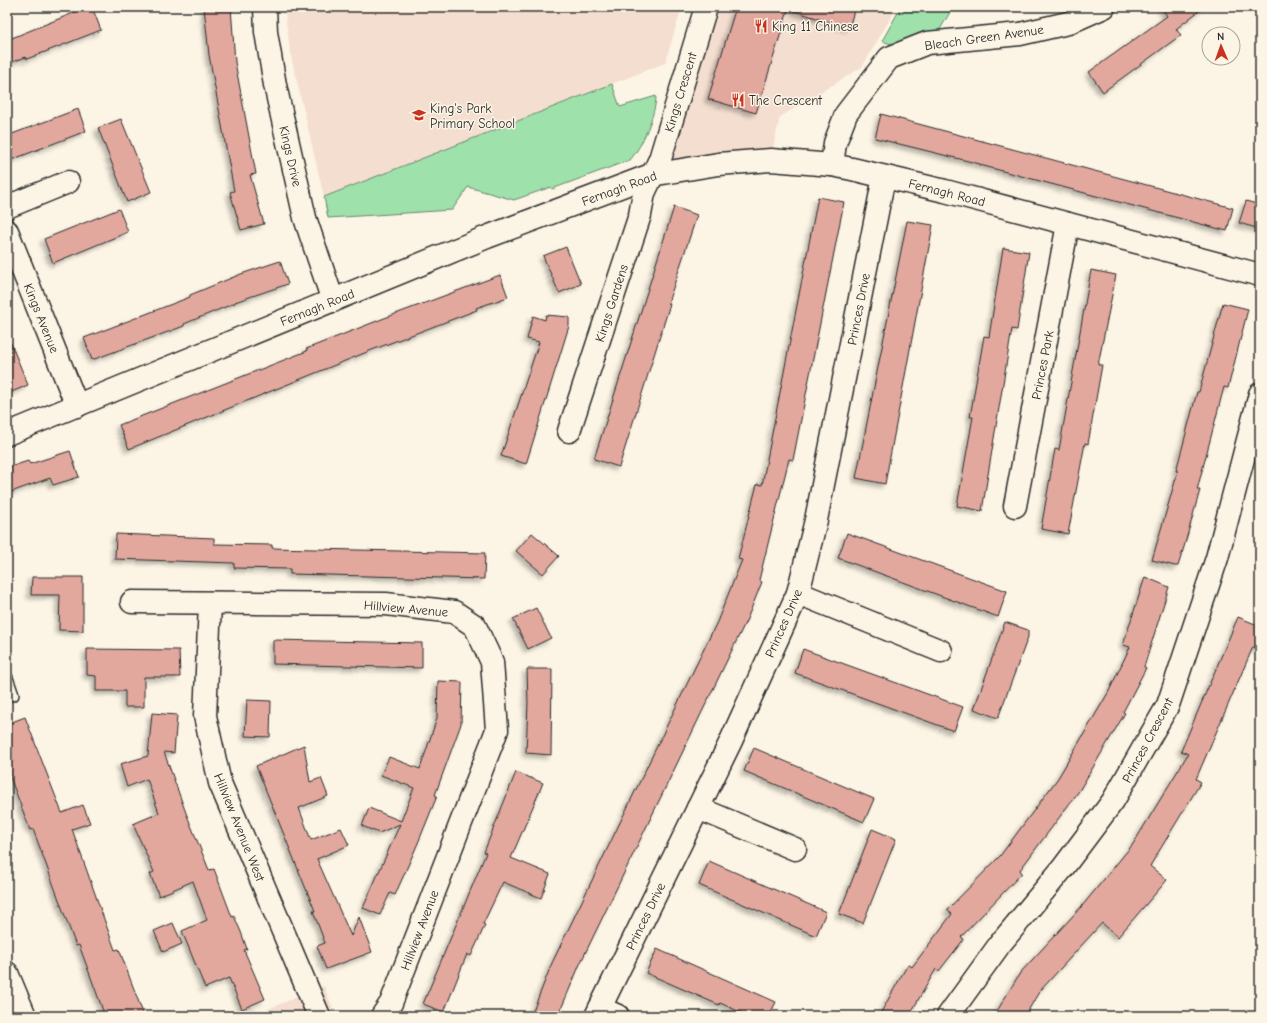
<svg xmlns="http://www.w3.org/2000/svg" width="1267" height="1023" font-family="'Comic Neue',sans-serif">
<defs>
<filter id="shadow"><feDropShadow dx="-3.5" dy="3.5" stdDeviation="2" flood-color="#0004"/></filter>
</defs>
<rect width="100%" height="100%" fill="#fcf5e5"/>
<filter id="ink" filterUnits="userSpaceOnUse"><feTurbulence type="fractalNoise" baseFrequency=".025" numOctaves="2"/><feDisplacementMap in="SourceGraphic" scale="8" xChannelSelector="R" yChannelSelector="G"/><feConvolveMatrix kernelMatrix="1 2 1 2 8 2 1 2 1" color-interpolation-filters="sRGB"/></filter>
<g filter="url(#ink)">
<g fill="#f4ded0">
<path d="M284,7H682L665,63L324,197L291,56Z"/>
<path d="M706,7H897L862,67L780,117L773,148L716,153L657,164Z"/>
<path d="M324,986L336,1016H251Z"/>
</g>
<g fill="#9fe1ab" stroke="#65866b">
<path d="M901,7H953L935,38L904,48L882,41Z"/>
<path d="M612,84L620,107L656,96C656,113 642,147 630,160L552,189L551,187L514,200L468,187L452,210L328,218L324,197Z"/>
</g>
<g fill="#e2a89e" stroke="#2b2b2b" filter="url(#shadow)">
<path d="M88,7H92L101,30L27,59L26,57L7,64V40Z"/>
<path d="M204,7H231L235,62L256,174L250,175L264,224L241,230L230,192L234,191L209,55Z"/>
<path d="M736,7H789L756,113L708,99Z"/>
<path d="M794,7H855L849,28L794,11Z"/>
<path d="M1161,7H1204L1176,29L1181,35L1103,92L1089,72L1167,16Z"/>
<path d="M78,109L86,131L11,160L7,149V136Z"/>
<path d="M881,114L1233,208L1227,231L980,165V164L875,138Z"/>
<path d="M121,119L151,192L127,202L98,128Z"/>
<path d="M818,197L844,202L793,460L789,459L759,580L762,582L747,619L580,964L558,1016H531L552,963L717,622L742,560L738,559L757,484L762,485Z"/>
<path d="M1246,201L1260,205V229L1239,223Z"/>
<path d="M674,207L697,215L668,303L670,304L619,467L594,459Z"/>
<path d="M119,209L128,232L53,263L44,239Z"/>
<path d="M907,221L933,225L885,484L856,478Z"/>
<path d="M566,247L581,284L559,293L543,256Z"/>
<path d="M1003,248L1029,252L1017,330L1012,329L982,511L957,506L973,417H970L984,336L989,337Z"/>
<path d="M280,261L288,284L235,302V303L184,324V326L92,360L84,338L190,297V295L241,274Z"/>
<path d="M1091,270L1116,275L1098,365H1102L1088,444L1085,443L1068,534L1041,529L1055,449L1059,450Z"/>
<path d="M500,275L508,297L476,308L477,310L372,350L129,449L119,425L307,351L306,349L382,319Z"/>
<path d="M1223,303L1248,309L1228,388L1224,387L1197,490H1200L1184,547L1178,566H1175L1152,560L1178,471H1176L1197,392H1199Z"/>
<path d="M546,315L569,317V326L526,464L501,456L539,342L527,339L533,316L545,320Z"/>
<path d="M7,334L28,385L7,394Z"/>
<path d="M70,451L79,477L53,485L50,478L11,492L7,481V468L28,461L30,464Z"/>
<path d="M532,533L559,556L543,574L516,551Z"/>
<path d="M847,533L1007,591L998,617L838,558Z"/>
<path d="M116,534L214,538V544L272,545V548L485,553L484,579L290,574V569L234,568V563L115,559Z"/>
<path d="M32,577H83V631L59,630L60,595H31Z"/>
<path d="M1145,577L1169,587L1144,667L1146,668L1123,712L1125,713L1079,791L1020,870L1022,873L961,937L964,939L939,971L936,969L909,1016H879L908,964L912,967L952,914L947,910L1000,856L1058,778L1108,693L1130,647L1123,645Z"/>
<path d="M536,608L551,638L528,649L513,619Z"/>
<path d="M1238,617L1260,626V650L1253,647L1196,779L1201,782L1150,866L1167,880L1118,937L1102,923L1039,992L1025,1016H994L1020,973L1082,906L1133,844L1188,754L1181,751Z"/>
<path d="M1005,622L1028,630V637L998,718L974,709Z"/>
<path d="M273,640L422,643V668L273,664Z"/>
<path d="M87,649L179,650L180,677H144V707H125V691H96V676L87,675Z"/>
<path d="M803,649L963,707L954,731L795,673Z"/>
<path d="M527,669H552L551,755L526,753L528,703Z"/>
<path d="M438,681L462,682L461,724L435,795L437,796L418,843L395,895L390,893L380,915L363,908L400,824L379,833L362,826L369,808L401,821L414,788L381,775L389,757L420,769L437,718Z"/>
<path d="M247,700L271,701L270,737L245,736Z"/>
<path d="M152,713L177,715L174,753L164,752L186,813L209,870L214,869L232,917L234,916L241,932L247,949L244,950L265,999L242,1009L229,978L205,988L182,931L207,920L193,881L159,896L150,874L154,872L133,824L159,813L147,779L127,787L120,764L148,756Z"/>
<path d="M25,717L62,813L83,805L90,823L72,829L115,950L119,949L144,1016H105L79,945L76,946L33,829L30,830L7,769V724Z"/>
<path d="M304,745L310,782L321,778L328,796L299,808L311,840L341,828L349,845L317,859L351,936L359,917L372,952L326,969L317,946L325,943L313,911H315L256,766Z"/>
<path d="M754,748L874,799L864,822L744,771Z"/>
<path d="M516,772L543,783L511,858L550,874L541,898L503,882L483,924L485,925L471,956L467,954L444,1012L423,1004L486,853L484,852Z"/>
<path d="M872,829L896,839L863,923L839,914Z"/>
<path d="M709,861L826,912L816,936L699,885Z"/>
<path d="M173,923L182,944L163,952L154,931Z"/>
<path d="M657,949L776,1002L769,1016H749L720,1003L719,1005L646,973Z"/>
</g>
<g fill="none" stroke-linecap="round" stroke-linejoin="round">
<g stroke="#2b2b2b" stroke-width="14">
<path id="lane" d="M7,678L13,695"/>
</g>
<g stroke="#2b2b2b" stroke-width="25">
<g id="street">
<path d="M265,7L266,32L275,85L305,218L333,301"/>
<path d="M832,165L835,143L846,114L889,58L927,43L1020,34L1068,23L1104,7"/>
<path d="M7,207L68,182"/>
<path d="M7,231L77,406"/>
<path d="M569,431L640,215L644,193L660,159L706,7"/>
<path d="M7,434L487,237L651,175L718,164L771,160L832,165L852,169L945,191L1260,275"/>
<path d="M1015,506L1068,224"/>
<path d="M798,593L941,651"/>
<path d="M132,602L386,604L454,612L475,626L492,662L497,730L391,1003L382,1016"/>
<path d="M210,604L205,716L220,783L319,1016"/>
<path d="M698,808L795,849"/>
<path d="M600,1008L618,1016"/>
<path d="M596,1016L730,743L798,593L816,520L884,177"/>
<path d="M948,1016L1000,944L1062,869L1113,801L1168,705L1217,558L1260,394"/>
</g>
</g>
<g stroke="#2b2b2b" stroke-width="25">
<path id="secondary" d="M7,973L25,1016"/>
</g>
<use href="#lane" stroke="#fcf5e5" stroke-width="11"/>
<use href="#street" stroke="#fcf5e5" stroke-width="22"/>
<use href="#secondary" stroke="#fcf5e5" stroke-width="22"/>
</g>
</g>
<defs>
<g id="restaurant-bare" transform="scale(1.08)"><path d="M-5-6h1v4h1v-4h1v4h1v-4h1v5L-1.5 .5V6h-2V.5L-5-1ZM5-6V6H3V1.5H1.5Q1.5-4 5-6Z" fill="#c8321e" stroke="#fcf5e5" stroke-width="2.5" paint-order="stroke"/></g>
<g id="school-bare" transform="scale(1.08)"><path d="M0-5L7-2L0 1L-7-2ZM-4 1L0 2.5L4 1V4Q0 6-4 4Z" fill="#c8321e" stroke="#fcf5e5" stroke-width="2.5" paint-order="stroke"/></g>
</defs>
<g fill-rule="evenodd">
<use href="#restaurant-bare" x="761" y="26"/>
<use href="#restaurant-bare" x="738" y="100"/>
<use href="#school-bare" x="419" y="115"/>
</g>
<g text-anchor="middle" stroke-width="3" stroke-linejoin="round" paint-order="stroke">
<g font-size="13" fill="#2b2b2b" stroke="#fcf5e5" text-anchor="start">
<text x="772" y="31">King 11 Chinese</text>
<text x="749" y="105">The Crescent</text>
<text x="430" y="113">King's Park<tspan x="430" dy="15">Primary School</tspan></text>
</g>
<g font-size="13" fill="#2b2b2b" stroke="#fcf5e5">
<text transform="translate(984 37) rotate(-8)" y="5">Bleach Green Avenue</text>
<text transform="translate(680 92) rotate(-73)" y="5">Kings Crescent</text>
<text transform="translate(291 156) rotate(77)" y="5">Kings Drive</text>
<text transform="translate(619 188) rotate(-20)" y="5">Fernagh Road</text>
<text transform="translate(947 192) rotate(14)" y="5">Fernagh Road</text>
<text transform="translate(611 303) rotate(-72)" y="5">Kings Gardens</text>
<text transform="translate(317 307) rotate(-22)" y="5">Fernagh Road</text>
<text transform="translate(858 309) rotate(-79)" y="5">Princes Drive</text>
<text transform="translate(42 318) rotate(68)" y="5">Kings Avenue</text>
<text transform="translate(1042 365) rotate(-79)" y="5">Princes Park</text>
<text transform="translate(406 608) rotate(5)" y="5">Hillview Avenue</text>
<text transform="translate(783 623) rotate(-66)" y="5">Princes Drive</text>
<text transform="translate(1147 740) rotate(-62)" y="5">Princes Crescent</text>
<text transform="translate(240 827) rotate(68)" y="5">Hillview Avenue West</text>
<text transform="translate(645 916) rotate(-64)" y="5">Princes Drive</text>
<text transform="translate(419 930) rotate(-69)" y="5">Hillview Avenue</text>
</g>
</g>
<rect width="1267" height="1023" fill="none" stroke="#fcf5e5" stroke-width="24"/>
<rect x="12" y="12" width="1243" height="999" fill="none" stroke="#2b2b2b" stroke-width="1.5" filter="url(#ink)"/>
<g transform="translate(1221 46) rotate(358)"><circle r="19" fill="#fcf5e5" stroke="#a8a49b"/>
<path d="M0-3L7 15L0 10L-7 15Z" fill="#c8321e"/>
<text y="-6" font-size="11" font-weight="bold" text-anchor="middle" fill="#2b2b2b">N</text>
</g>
</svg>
